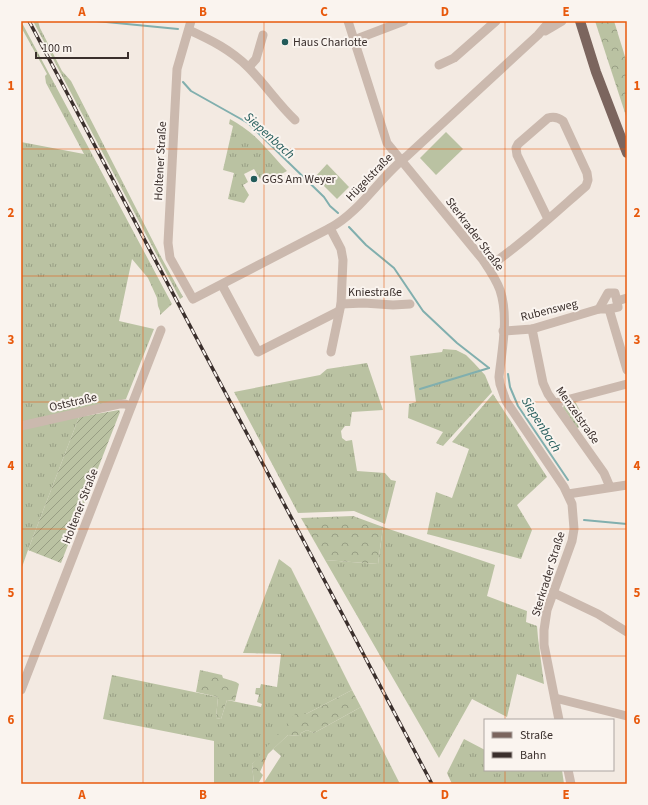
<svg xmlns="http://www.w3.org/2000/svg" width="648" height="805" font-family="'Source Sans 3',sans-serif">
<defs>
<pattern id="grass-tufts" width="24" height="20" patternUnits="userSpaceOnUse"><rect width="24" height="20" fill="#bac2a2"/><path d="M3 7l-1-3M5 7V3M7 7l1-3M15 17l-1-3M17 17v-4M19 17l1-3" fill="none" stroke="#989e84"/></pattern>
<pattern id="forest-crowns" width="20" height="18" patternUnits="userSpaceOnUse"><rect width="20" height="18" fill="#bac2a2"/><path d="M2 6a3 3 0 1 1 6 0M12 15a3 3 0 1 1 6 0" fill="none" stroke="#989e84"/></pattern>
<pattern id="park-dots" width="8" height="8" patternUnits="userSpaceOnUse"><rect width="8" height="8" fill="#bac2a2"/><path d="M2 2h.1M6 6h.1" fill="none" stroke="#989e84" stroke-width="1.8" stroke-linecap="round"/></pattern>
<pattern id="garden-furrows" width="10" height="10" patternUnits="userSpaceOnUse"><rect width="10" height="10" fill="#bac2a2"/><path d="M-1 1l2-2M0 10L10 0M9 11l2-2" fill="none" stroke="#989e84"/></pattern>
</defs>
<rect width="100%" height="100%" fill="#f3eae2"/>
<g fill="url(#grass-tufts)">
<path d="M21,21L172,304L160,315V311L158,306L157,298L148,278L132,259L119,321L154,329L126,399L21,422V142L84,154L46,83L45,76L47,74L21,27Z"/>
<path d="M33,21H38L40,28L62,71L71,81L160,255L183,297L180,299Z"/>
<path d="M230,119C243,126 256,136 265,147C273,155 279,163 287,171L268,181L265,176L260,179L254,169L244,174L248,182L243,185L249,195L244,203L228,199L234,173L223,170L233,126L229,124Z"/>
<path d="M443,349L456,350L466,355L474,363L485,375L492,392L443,446L436,443L443,432L408,418L409,404L416,402L410,356L442,352Z"/>
<path d="M367,363L383,410L352,412L350,426H345L341,431L342,438L346,441L352,440L357,471L385,473L391,480L396,481L385,524L354,511L298,513L234,392L320,375L327,369Z"/>
<path d="M493,394L547,477L517,505L532,530L521,559L427,534L436,492L452,498L469,449L452,442Z"/>
<path d="M79,417L28,550L21,570V429Z"/>
<path d="M383,527L495,565L487,596L527,611L526,622L537,626L538,638L544,684L517,674L507,717L472,699L439,758L325,560L378,564Z"/>
<path d="M279,559L291,568L352,690L306,714L252,764L254,784H214V741L103,719L112,675L218,697L216,718L221,719L227,700L261,707L262,704L257,702L259,695L255,694L256,688H260L261,684L277,687L281,654L243,653Z"/>
<path d="M361,707L400,784H263L281,756L273,749L288,735L300,736L301,733L307,730L314,733Z"/>
<path d="M464,739L485,750V770H562L564,784H452L447,773Z"/>
</g>
<g fill="url(#forest-crowns)">
<path d="M595,21H614L627,63V119Z"/>
<path d="M353,516L383,527L378,564L325,560L301,518Z"/>
<path d="M200,670L222,675L223,678L236,682L239,684L235,701L227,700L221,719L216,718L218,697L196,692Z"/>
<path d="M352,690L361,707L314,733L307,730L301,733L300,736L288,735L268,754L260,772L263,775L258,784H254L252,764L296,713L306,714Z"/>
</g>
<path fill="url(#park-dots)" d="M575,401L587,425L577,428L563,408L564,405Z"/>
<path fill="url(#garden-furrows)" d="M119,410L120,412L61,563L28,550L79,417Z"/>
<g fill="#bac2a2">
<path d="M446,132L463,149L436,175L420,158Z"/>
<path d="M327,164L349,187L337,199L315,177Z"/>
</g>
<g fill="none" stroke-linecap="round" stroke-linejoin="round">
<g stroke="#81afae" stroke-width="2">
<path d="M96,21L178,29"/>
<path d="M183,82L191,91L248,123L324,197L330,206L338,213"/>
<path d="M349,227L366,245L394,268L423,311L457,343L489,368"/>
<path d="M508,374L510,387L518,406L568,480"/>
<path d="M420,389L489,368"/>
<path d="M584,520L627,524"/>
</g>
<g stroke="#cbb9ae" stroke-width="9">
<path d="M191,21L177,69L168,243L170,258L193,299L330,228C360,212 380,177 407,156L538,35L550,21"/>
<path d="M348,21L387,143L483,260C489,269 496,279 500,290C509,317 502,349 499,377L500,384L506,401L564,487L572,504L574,529L572,541L547,610L544,630V645L559,720"/>
<path d="M189,30C211,40 231,50 248,67C265,84 278,104 295,120"/>
<path d="M545,31L562,21"/>
<path d="M354,40L404,21"/>
<path d="M439,65L454,58L496,21"/>
<path d="M249,67L256,59L263,35"/>
<path d="M330,228L341,249L343,260L341,304L331,352"/>
<path d="M488,267C522,244 554,214 586,186L588,180L587,173L563,121C558,117 554,116 548,118L518,144L516,148L517,155L548,219"/>
<path d="M222,285L258,352L339,311"/>
<path d="M341,304L364,303L393,305L410,304"/>
<path d="M599,309L608,293H615L617,301"/>
<path d="M609,309L627,370"/>
<path d="M532,329L543,383L548,394L604,473L610,487"/>
<path d="M503,331L532,329L599,309H609L618,307L617,301L627,298"/>
<path d="M555,403L627,384"/>
<path d="M21,426L119,404H125L131,406"/>
<path d="M568,494L627,485"/>
<path d="M554,593L598,614L627,632"/>
<path d="M21,690L161,330"/>
<path d="M555,698L627,716"/>
<path d="M568,770L571,784"/>
</g>
<path stroke="#7b655e" stroke-width="10" d="M580,21L596,72L627,153"/>
<g stroke="#3a2f2c" stroke-width="3.5">
<path id="rail" d="M29,21L432,784"/>
</g>
<use href="#rail" stroke="#faf4ef" stroke-width="2" stroke-dasharray="6" stroke-linecap="butt"/>
</g>
<path fill="none" stroke="#e8590c" stroke-width="1" stroke-opacity="0.55" d="M143,21V784M264,21V784M384,21V784M505,21V720M21,149H627M21,276H627M21,402H627M21,529H627M21,656H627M505,770V784"/>
<g fill="#225b5a" stroke="#faf4ef" stroke-width="1.5">
<circle cx="285" cy="42" r="4"/>
<circle cx="254" cy="179" r="4"/>
</g>
<g text-anchor="middle" stroke-width="4" stroke-linejoin="round" paint-order="stroke">
<g font-size="12" fill="#3a2f2c" stroke="#faf4ef" text-anchor="start">
<text x="293" y="46">Haus Charlotte</text>
<text x="262" y="183">GGS Am Weyer</text>
</g>
<g font-size="12" fill="#3a2f2c" stroke="#faf4ef">
<text transform="translate(160 161) rotate(-87)" y="4">Holtener Straße</text>
<text transform="translate(369 177) rotate(-46)" y="4">Hügelstraße</text>
<text transform="translate(475 234) rotate(53)" y="4">Sterkrader Straße</text>
<text x="375" y="296">Kniestraße</text>
<text transform="translate(549 310) rotate(-14)" y="4">Rubensweg</text>
<text transform="translate(73 402) rotate(-13)" y="4">Oststraße</text>
<text transform="translate(578 415) rotate(55)" y="4">Menzelstraße</text>
<text transform="translate(80 506) rotate(-69)" y="4">Holtener Straße</text>
<text transform="translate(548 574) rotate(-73)" y="4">Sterkrader Straße</text>
</g>
<g font-size="13" font-style="italic" fill="#225b5a" stroke="#faf4ef">
<text transform="translate(270 135) rotate(42)" y="5">Siepenbach</text>
<text transform="translate(542 424) rotate(58)" y="5">Siepenbach</text>
</g>
</g>
<rect width="648" height="805" fill="none" stroke="#faf4ef" stroke-width="44"/>
<rect x="484" y="719" width="130" height="52" fill="#faf4ef" stroke="#ada5a1"/>
<rect x="492" y="732" width="20" height="6" fill="#7b655e" stroke="#ada5a1"/>
<text x="520" y="739" font-size="12" fill="#3a2f2c">Straße</text>
<rect x="492" y="752" width="20" height="6" fill="#3a2f2c" stroke="#ada5a1"/>
<text x="520" y="759" font-size="12" fill="#3a2f2c">Bahn</text>
<path d="M36 52v6h92v-6" fill="none" stroke="#3a2f2c" stroke-width="2"/>
<text x="42" y="52" font-size="12" fill="#3a2f2c" stroke="#faf4ef" stroke-width="3" paint-order="stroke">100 m</text>
<rect x="22" y="22" width="604" height="761" fill="none" stroke="#e8590c" stroke-width="1.5"/>
<g font-size="13" text-anchor="middle" font-weight="bold" fill="#e8590c">
<text x="82" y="16">A</text>
<text x="203" y="16">B</text>
<text x="324" y="16">C</text>
<text x="445" y="16">D</text>
<text x="566" y="16">E</text>
<text x="11" y="90">1</text>
<text x="637" y="90">1</text>
<text x="11" y="217">2</text>
<text x="637" y="217">2</text>
<text x="11" y="344">3</text>
<text x="637" y="344">3</text>
<text x="11" y="470">4</text>
<text x="637" y="470">4</text>
<text x="11" y="597">5</text>
<text x="637" y="597">5</text>
<text x="11" y="724">6</text>
<text x="637" y="724">6</text>
<text x="82" y="799">A</text>
<text x="203" y="799">B</text>
<text x="324" y="799">C</text>
<text x="445" y="799">D</text>
<text x="566" y="799">E</text>
</g>
</svg>
